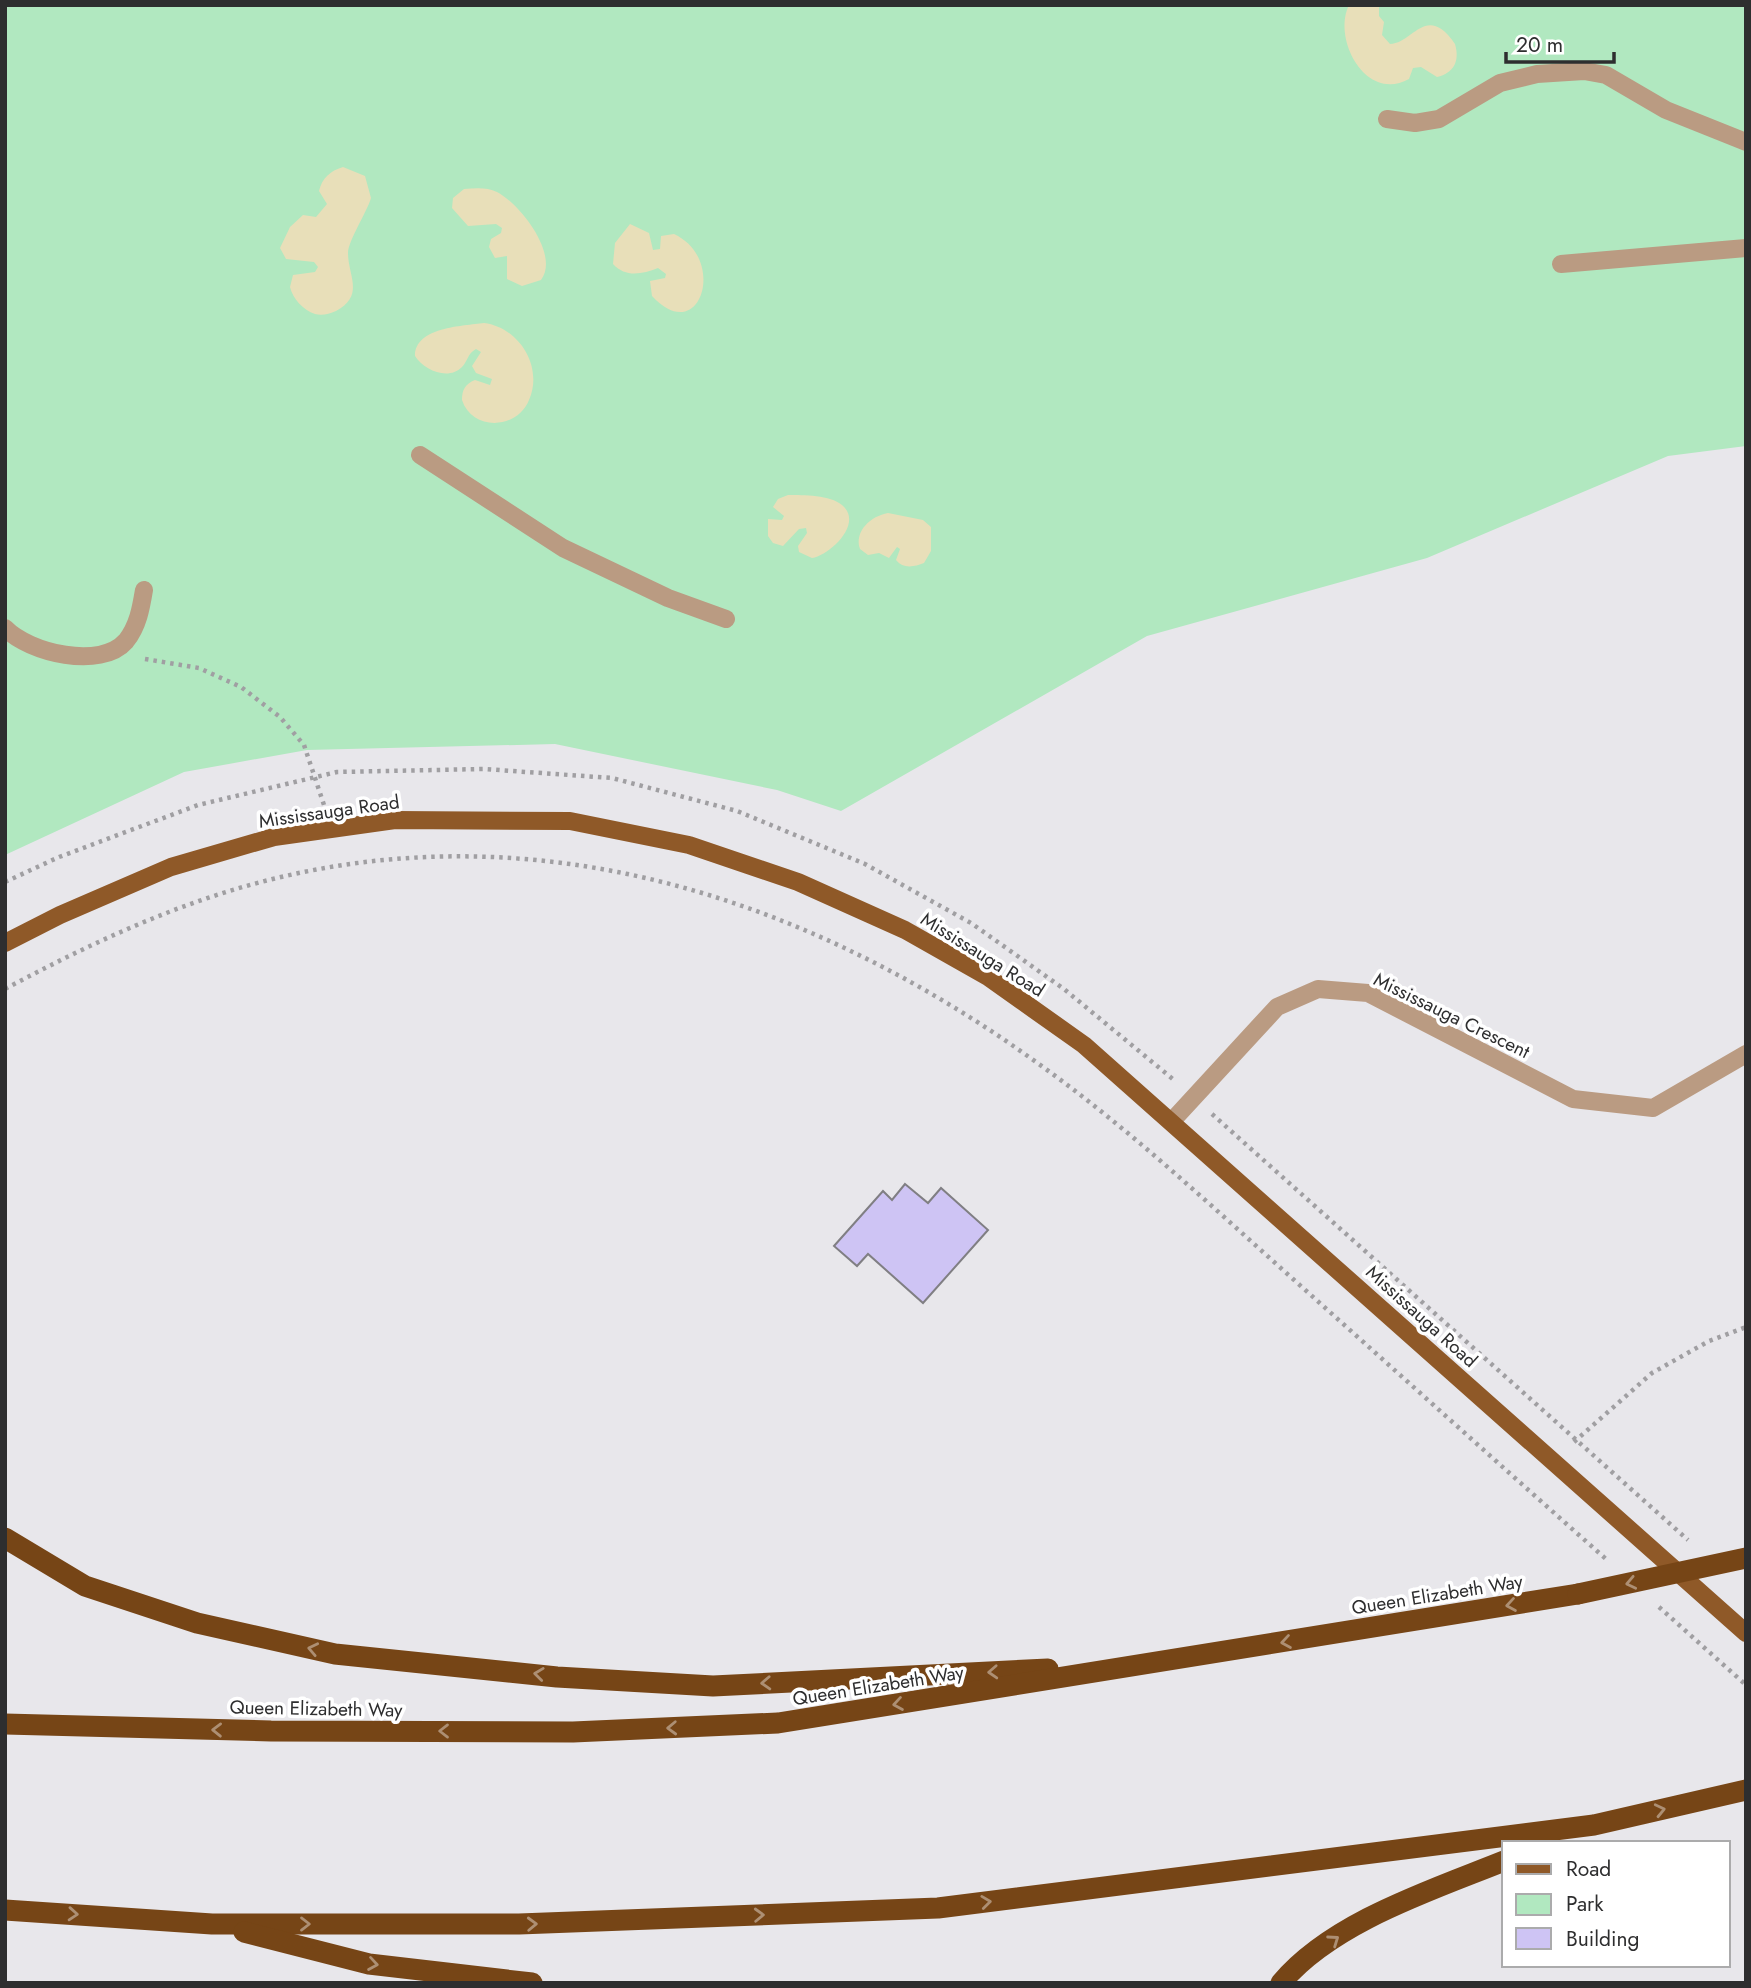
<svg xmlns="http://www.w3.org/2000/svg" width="1751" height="1988" font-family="Jost,sans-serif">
<rect width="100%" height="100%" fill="#e8e7eb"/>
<path fill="#b1e8c0" d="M5,5H1746V446L1668,456L1427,558L1147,636L841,811L777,790L555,744L307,750L184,772L5,855Z"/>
<g fill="#e8dfb9">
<path d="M1349,5H1379V16L1384,22L1382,35L1390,44C1413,44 1426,2 1455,44C1460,61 1454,73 1437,77L1421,67L1413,68L1409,79C1366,103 1332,39 1349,5Z"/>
<path d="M343,167L365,176L371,198C367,212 348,241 348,253C348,276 365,295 336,311C329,314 322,316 315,314C303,310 293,299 290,287L293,275L315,272L318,267L314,262L286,259L280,248L290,227L303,215L316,217L327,204L319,191C322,178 330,171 343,167Z"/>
<path d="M464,189C476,188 487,187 497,192C520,204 560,255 541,280L522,286L507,279V256L495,258L489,247L491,239L501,233L502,228L496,224L468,226L452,208L453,198Z"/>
<path d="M630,224L649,233L653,250L660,249L661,236L674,234C728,259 700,348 652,296L650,281L665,278L666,274L658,268C642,274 626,278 613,264L615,243Z"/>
<path d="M484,323C518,327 544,366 529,400C517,430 472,431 462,400C462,390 465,384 475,380L490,385L492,379L476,373L472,366L481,352L476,349C467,354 468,361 462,367C448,381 424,370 415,356C415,327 463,326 484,323Z"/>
<path d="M788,495C804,495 830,495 842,505C864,523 830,555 812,558L799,552L798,546L807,533L806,528L799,529L783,546L773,543L768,536V519L782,520L784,516L773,507L778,499Z"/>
<path d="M888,513L923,520L931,527V551L924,563C914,567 903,569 896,560L900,549L897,547L889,558L879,553L868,555L860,549C854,531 871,516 888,513Z"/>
</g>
<path fill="#cec4f4" stroke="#807f83" stroke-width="2" d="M905,1184L928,1203L941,1188L988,1230L923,1303L868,1254L857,1266L834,1246L883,1191L892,1200Z"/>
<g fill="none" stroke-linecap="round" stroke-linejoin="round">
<g stroke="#a09fa2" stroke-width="4.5" stroke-dasharray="3.5 5" stroke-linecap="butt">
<path d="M145,659L199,668L241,687L280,717L304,745L324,805"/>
<path d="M5,882L59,857L198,805L337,772L484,769L612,778L737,811L865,864L971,923L1064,989L1174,1080"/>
<path d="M5,989C93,942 183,900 281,877C549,814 810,901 1029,1057C1123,1123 1207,1202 1293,1279C1397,1372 1501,1466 1606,1559"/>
<path d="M1212,1114L1688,1540"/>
<path d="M1574,1442L1652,1373L1709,1341L1746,1327"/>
<path d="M1659,1607L1746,1685"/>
</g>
<g stroke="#ba9b82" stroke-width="18">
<path d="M1387,119L1415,123L1439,119L1500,83L1537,74L1584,71L1606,75L1666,110L1746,142"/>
<path d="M1561,264L1746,248"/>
<path d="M420,455L563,548L668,598L726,619"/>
<path d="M5,628C29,653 101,670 126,641C138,626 141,608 144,590"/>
<path d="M1172,1121L1277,1007L1318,989L1368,993L1573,1099L1653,1108L1746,1054"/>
</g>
<path stroke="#8f5928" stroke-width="18" d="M5,943L60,915L171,867L274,837L395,820L570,821L689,845L798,882L905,930L988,977L1084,1045L1746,1633"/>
<g stroke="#764516" stroke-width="21">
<path d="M5,1538L85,1586L197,1623L335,1654L557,1677L713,1686L1048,1669"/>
<path d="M5,1724L271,1731L573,1732L778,1723L1578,1594"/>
<path d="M5,1910L212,1924H519L938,1908L1594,1825L1746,1790"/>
<path d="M244,1932L369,1964L532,1983"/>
<path d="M1281,1983C1332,1922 1432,1890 1504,1861"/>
</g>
<path stroke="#764516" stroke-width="21" d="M1578,1594L1746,1558"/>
</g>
<defs><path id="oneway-chevron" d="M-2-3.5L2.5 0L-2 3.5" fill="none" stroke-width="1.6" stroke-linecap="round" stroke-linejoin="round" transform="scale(1.75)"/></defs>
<g stroke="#ad8f73">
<use href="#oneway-chevron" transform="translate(1631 1583) rotate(168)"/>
<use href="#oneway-chevron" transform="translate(1511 1605) rotate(171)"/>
<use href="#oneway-chevron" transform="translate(1286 1642) rotate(171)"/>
<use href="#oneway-chevron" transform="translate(313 1649) rotate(-168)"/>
<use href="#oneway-chevron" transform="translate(993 1672) rotate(177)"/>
<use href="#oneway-chevron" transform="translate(539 1674) rotate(-173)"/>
<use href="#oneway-chevron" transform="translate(766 1683) rotate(177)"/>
<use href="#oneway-chevron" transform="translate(898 1704) rotate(171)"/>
<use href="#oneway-chevron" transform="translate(672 1728) rotate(178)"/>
<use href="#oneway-chevron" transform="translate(217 1730) rotate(-179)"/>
<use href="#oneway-chevron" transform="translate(444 1731) rotate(-180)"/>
<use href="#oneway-chevron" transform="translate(1660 1810) rotate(-13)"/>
<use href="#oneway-chevron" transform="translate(986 1902) rotate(-7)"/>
<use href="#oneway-chevron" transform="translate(73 1914) rotate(4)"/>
<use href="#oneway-chevron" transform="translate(759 1915) rotate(-2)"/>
<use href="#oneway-chevron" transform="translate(305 1924)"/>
<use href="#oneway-chevron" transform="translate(532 1924) rotate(-2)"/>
<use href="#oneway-chevron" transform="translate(1334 1940) rotate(-35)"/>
<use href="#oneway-chevron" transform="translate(373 1964) rotate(9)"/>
</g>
<g text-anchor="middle" stroke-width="7" stroke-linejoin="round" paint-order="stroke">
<g font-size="19" fill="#2e2e2f" stroke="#fff">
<text transform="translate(329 811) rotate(-8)" y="7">Mississauga Road</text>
<text transform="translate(983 954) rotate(32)" y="7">Mississauga Road</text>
<text transform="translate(1452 1015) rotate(26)" y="7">Mississauga Crescent</text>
<text transform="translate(1422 1316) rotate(42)" y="7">Mississauga Road</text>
<text transform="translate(1437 1594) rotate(-9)" y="7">Queen Elizabeth Way</text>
<text transform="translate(878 1685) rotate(-9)" y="7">Queen Elizabeth Way</text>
<text transform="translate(316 1708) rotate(1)" y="7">Queen Elizabeth Way</text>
</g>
</g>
<rect width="1751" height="1988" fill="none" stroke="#2e2e2f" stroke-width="14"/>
<rect x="1502" y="1841" width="228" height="126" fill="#ffffff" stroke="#ababac" stroke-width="2"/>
<rect x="1516" y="1864" width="35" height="10" fill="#8f5928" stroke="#ababac" stroke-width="2"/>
<text x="1566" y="1876" font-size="21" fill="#2e2e2f">Road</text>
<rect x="1516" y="1894" width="35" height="21" fill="#b1e8c0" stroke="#ababac" stroke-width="2"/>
<text x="1566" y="1911" font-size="21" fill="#2e2e2f">Park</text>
<rect x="1516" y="1928" width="35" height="21" fill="#cec4f4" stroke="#ababac" stroke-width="2"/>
<text x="1566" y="1946" font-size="21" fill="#2e2e2f">Building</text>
<path d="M1506 52v10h108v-10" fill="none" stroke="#2e2e2f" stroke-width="3.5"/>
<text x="1516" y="52" font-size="21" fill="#2e2e2f" stroke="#ffffff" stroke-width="5" paint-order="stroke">20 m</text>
</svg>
